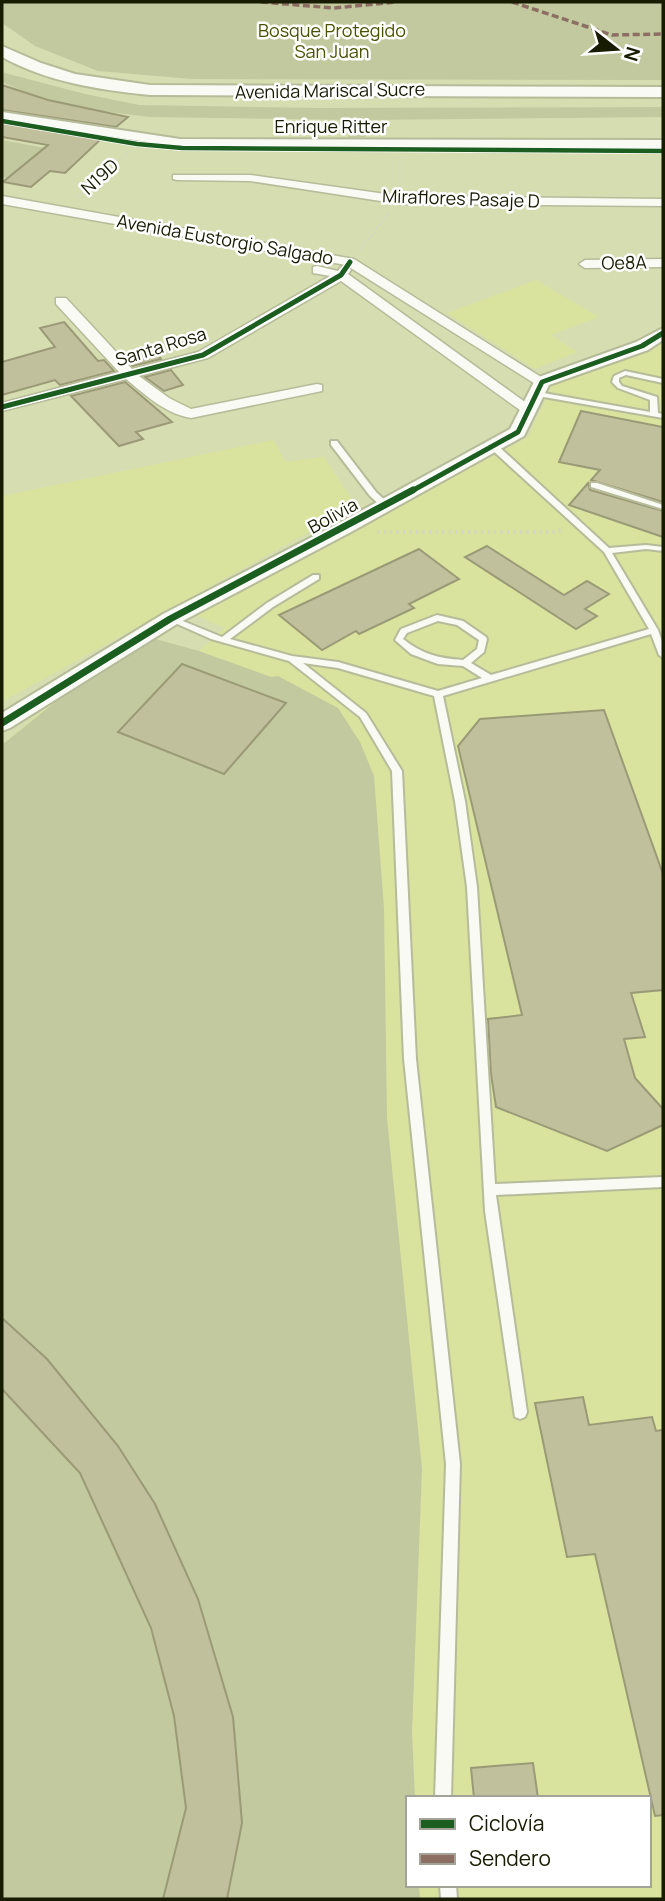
<svg xmlns="http://www.w3.org/2000/svg" width="665" height="1901" font-family="Manrope,sans-serif">
<rect width="100%" height="100%" fill="#d6ddb1"/>
<g fill="#d9e39e" fill-rule="evenodd">
<path d="M536,280L599,317L551,335L577,352L535,369L447,313Z"/>
<path d="M663,340V1899H2V745L53,702L152,638L199,651L224,628L196,615L528,437L552,386ZM408,1798H649V1885H408Z"/>
<path d="M273,440L286,462L324,457L356,506L2,702V496Z"/>
</g>
<g fill="#c2c99f">
<path d="M2,2H663V80L192,79L98,71L35,46L2,23Z"/>
<path d="M5,73L85,94L139,105L320,108L663,107V117L366,120L365,137L348,138L353,120L149,117L86,109L33,95L2,82V74Z"/>
<path d="M2,140L45,148L8,178L2,177Z"/>
<path d="M152,638L199,651L271,677L278,676L338,708L360,742L374,776L384,908L387,1118L422,1469L412,1732L415,1798H408V1885H419L420,1899H2V745L102,664Z"/>
</g>
<g fill="#c1c09d" stroke="#9b9a76" stroke-width="2">
<path d="M2,85L48,100L128,117L116,127L2,110Z"/>
<path d="M2,123L102,138L65,173L50,171L31,187L3,182L48,145L2,137Z"/>
<path d="M64,322L98,361L104,360L114,371L60,385L55,380L2,395V362L55,347L40,328Z"/>
<path d="M154,349L161,359L133,366L123,356Z"/>
<path d="M171,370L183,385L164,391L145,377Z"/>
<path d="M125,382L172,422L136,432L143,439L119,446L71,396Z"/>
<path d="M581,411L663,427V502L591,480L600,470L559,462Z"/>
<path d="M588,483L590,490L663,511V537L569,505Z"/>
<path d="M487,546L564,595L587,581L609,594L585,609L597,616L576,629L465,557Z"/>
<path d="M419,549L459,579L409,604L414,608L359,634L356,631L322,650L279,615Z"/>
<path d="M182,664L286,703L224,774L118,732Z"/>
<path d="M604,710L663,874V990L631,993L645,1037L624,1039L635,1078L663,1109V1125L607,1151L496,1107L491,1074L488,1019L522,1015L458,746L480,719Z"/>
<path d="M2,1318L47,1359L118,1446L155,1504L198,1599L233,1717L242,1823L227,1899H163L186,1808L174,1716L151,1628L80,1473L2,1389Z"/>
<path d="M583,1397L589,1425L652,1417L656,1431L663,1430V1815L655,1816L595,1554L567,1557L535,1403Z"/>
<path d="M533,1763L538,1798H474L471,1768Z"/>
</g>
<g fill="none" stroke-linecap="round" stroke-linejoin="round">
<g stroke="#b6bb99" stroke-width="4">
<g id="service">
<path d="M625,371L663,379V383L626,375L619,378V382L622,386L657,397L658,413L663,414V418L538,396L534,394L538,392L650,412V400L618,388L612,382L614,376Z"/>
<path d="M331,441H337L376,492L388,503V507H382L370,496L331,445Z"/>
<path d="M490,444H496L609,548L646,545L663,547V551L646,549L612,553L658,630L663,644V658L659,655L651,634L443,696L465,801L477,887L495,1184L663,1177V1187L496,1195L527,1412L525,1417L520,1419L515,1417L485,1211L467,887L455,801L434,696L338,668L303,663L366,713L402,771L416,1059L460,1464L451,1798H435L446,1464L404,1059L392,771L360,717L289,661L211,639L166,619L170,616L173,617L222,637L267,603L313,575H319V579L273,607L230,639L292,656L338,662L438,691L482,678L463,666L438,664L411,654L395,640L401,629L437,615L463,621L486,637L487,639L484,652L471,663L491,675L649,629L604,552L490,448ZM438,621L457,625L479,640L477,649L463,660C438,658 424,655 403,639L407,633Z"/>
<path d="M591,483H597L663,505V509L591,487Z"/>
<path d="M440,1885H456L457,1899H441Z"/>
</g>
</g>
<g stroke="#b6bb99" stroke-width="3">
<g id="minor">
<path d="M173,175H250L400,196L663,199V206L400,204L250,181L177,180L173,179Z"/>
<path d="M2,196L354,259L549,382L542,386L537,385L346,265L2,204Z"/>
<path d="M663,259V267L585,268L579,264L585,260Z"/>
<path d="M317,266L338,271L341,267H349L351,270L348,274L536,410L534,413H524L341,281L208,358L139,376L169,398L191,409L317,384L322,385V391L191,418C166,414 145,395 126,379L2,411V403L119,372L56,304V298H66L132,369L198,352L330,276L313,273V267Z"/>
</g>
</g>
<g stroke="#b6bb99" stroke-width="4">
<g id="tertiary">
<path d="M2,112L180,139L663,140V148L180,147L2,120Z"/>
<path d="M663,328V340L648,350L549,385L524,436L351,532L177,624L10,728L2,731V713L163,614L337,524L510,429L536,378L636,342Z"/>
</g>
</g>
<g stroke="#b6bb99" stroke-width="4">
<path id="primary" d="M2,46L41,63L75,74L150,85L663,87V97L150,95C100,90 47,82 2,57Z"/>
</g>
<g stroke="#d3d5c7" stroke-width="2" stroke-dasharray="1 2.5" stroke-linecap="butt">
<path d="M400,157V184"/>
<path d="M77,197L129,152"/>
<path d="M387,215L389,213"/>
</g>
<path stroke="#d3d5c7" stroke-width="2.5" stroke-dasharray="1 3.5" stroke-linecap="butt" d="M360,250L389,213"/>
<path stroke="#d3d5c7" stroke-width="3.5" stroke-dasharray="2 4.5" stroke-linecap="butt" d="M377,532H555L564,529"/>
<use href="#service" fill="#f9faf3" fill-rule="evenodd"/>
<use href="#minor" fill="#f9faf3" fill-rule="evenodd"/>
<use href="#tertiary" fill="#f9faf3" fill-rule="evenodd"/>
<use href="#primary" fill="#f9faf3" fill-rule="evenodd"/>
<g stroke="#8d6e63" stroke-width="3.5" stroke-dasharray="7 3.5" stroke-linecap="butt">
<path d="M261,2L334,8L396,2"/>
<path d="M512,2L612,35L663,34"/>
</g>
<g stroke="#fff" stroke-width="6">
<path id="cycleway-far2" d="M2,121L137,144L182,148L663,151"/>
</g>
<g stroke="#fff" stroke-width="8">
<g id="cycleway-far1">
<path d="M2,407L203,355L341,275L350,262"/>
<path d="M410,492L518,432L542,382L642,346L663,333"/>
</g>
</g>
<g stroke="#fff" stroke-width="10">
<path id="cycleway" d="M2,723L170,619L413,490"/>
</g>
<use href="#cycleway-far2" stroke="#1b5e20" stroke-width="4.5"/>
<use href="#cycleway-far1" stroke="#1b5e20" stroke-width="5"/>
<use href="#cycleway" stroke="#1b5e20" stroke-width="7"/>
</g>
<g text-anchor="middle" stroke-width="5" stroke-linejoin="round" paint-order="stroke">
<g font-size="18" fill="#4a5200" stroke="#fff">
<text x="332" y="37">Bosque Protegido<tspan x="332" dy="21">San Juan</tspan></text>
</g>
<g font-size="18" fill="#171b00" stroke="#fff">
<text transform="translate(330 91) rotate(-1)" y="6">Avenida Mariscal Sucre</text>
<text x="331" y="133">Enrique Ritter</text>
<text transform="translate(100 177) rotate(-42)" y="6">N19D</text>
<text transform="translate(461 199) rotate(2)" y="6">Miraflores Pasaje D</text>
<text transform="translate(225 240) rotate(10)" y="6">Avenida Eustorgio Salgado</text>
<text transform="translate(624 263) rotate(-1)" y="6">Oe8A</text>
<text transform="translate(161 347) rotate(-17)" y="6">Santa Rosa</text>
<text transform="translate(333 516) rotate(-29)" y="6">Bolivia</text>
</g>
</g>
<rect width="665" height="1901" fill="none" stroke="#171b00" stroke-width="7"/>
<rect x="406" y="1796" width="245" height="91" fill="#ffffff" stroke="#a2a499" stroke-width="2"/>
<rect x="420" y="1819" width="35" height="10" fill="#1b5e20" stroke="#a2a499" stroke-width="2"/>
<text x="469" y="1831" font-size="21" fill="#171b00">Ciclovía</text>
<rect x="420" y="1854" width="35" height="10" fill="#8d6e63" stroke="#a2a499" stroke-width="2"/>
<text x="469" y="1866" font-size="21" fill="#171b00">Sendero</text>
<g transform="translate(616 49) rotate(107)" stroke="#ffffff" stroke-width="5" paint-order="stroke">
<path d="M0-5L12 26L0 18L-12 26Z" fill="#171b00"/>
<text y="-10" font-size="19" font-weight="bold" text-anchor="middle" fill="#171b00">N</text>
</g>
</svg>
